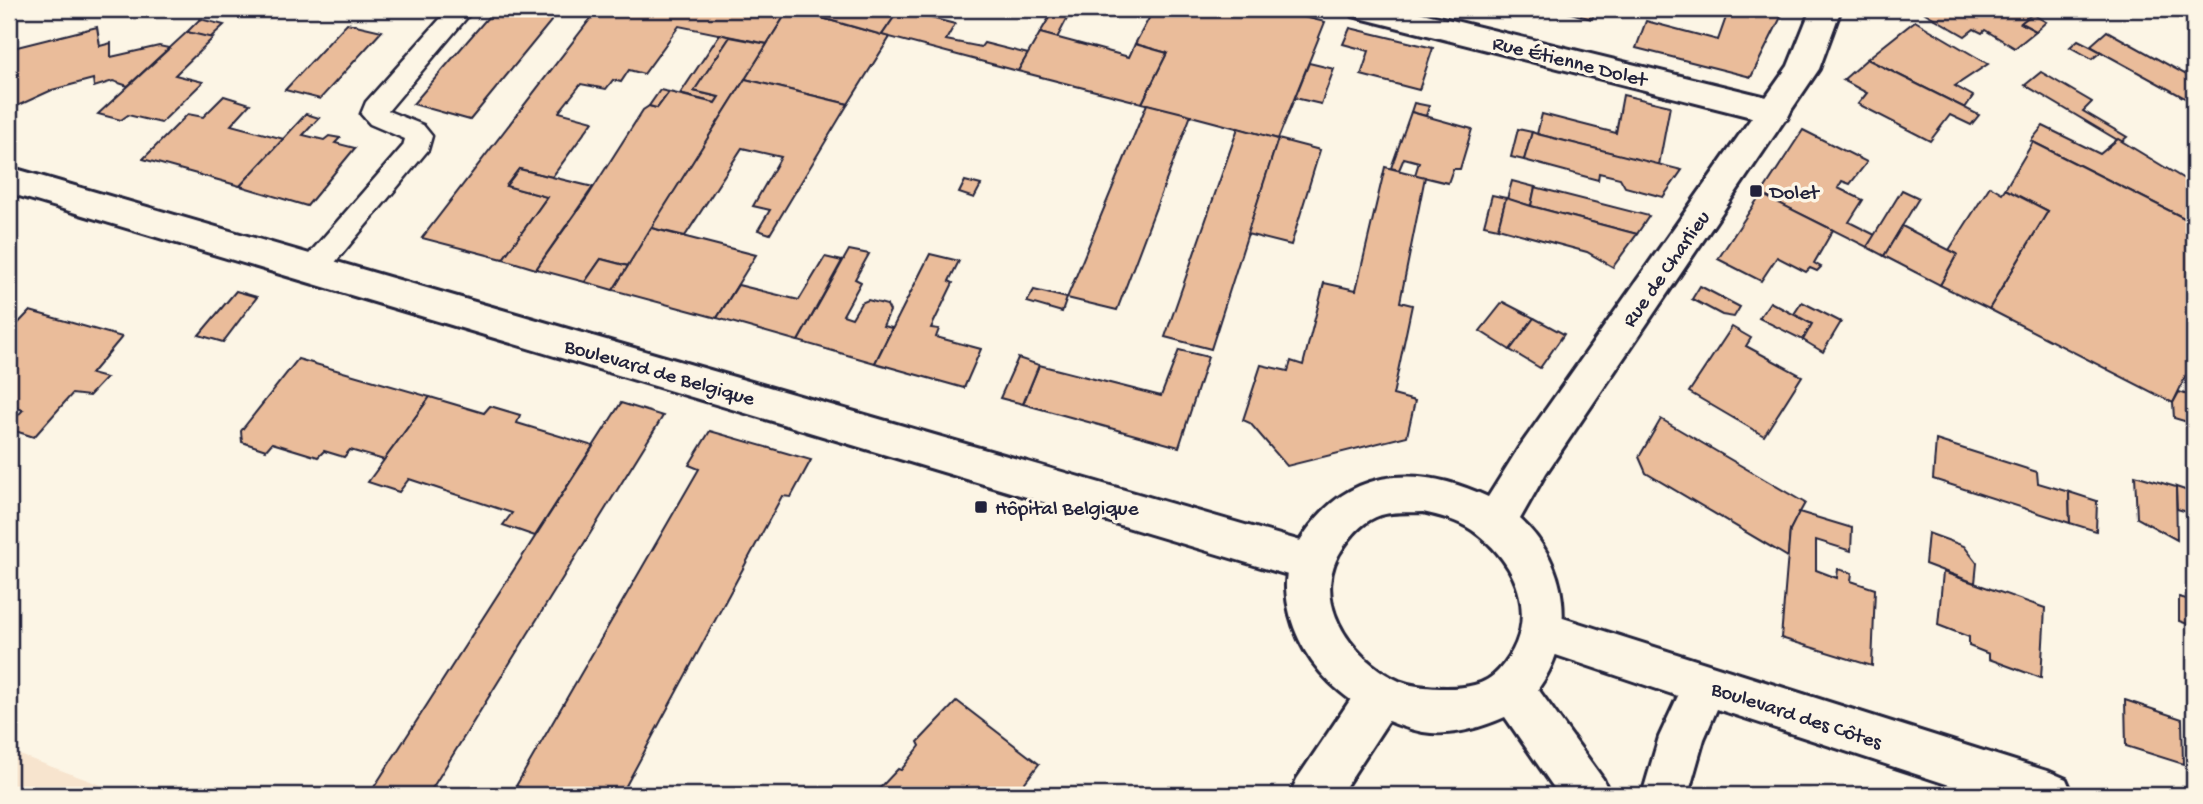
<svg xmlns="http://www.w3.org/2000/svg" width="2203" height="804" font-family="'Gochi Hand',sans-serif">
<rect width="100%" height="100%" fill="#fcf5e5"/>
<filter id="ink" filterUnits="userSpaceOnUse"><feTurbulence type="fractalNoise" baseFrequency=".0143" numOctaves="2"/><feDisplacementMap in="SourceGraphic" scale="14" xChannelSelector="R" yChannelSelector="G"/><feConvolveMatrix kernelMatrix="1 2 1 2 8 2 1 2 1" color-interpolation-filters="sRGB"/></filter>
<g filter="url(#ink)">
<path fill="#f7e4ce" d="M9,751L128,795H9Z"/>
<g fill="#eabc9a" stroke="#22223b" stroke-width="2">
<path d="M495,9H561L470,120L413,104Z"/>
<path d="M598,9H789L767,44L679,26L644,74L629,70L621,82L613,80L606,89L581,84L559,112L593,121L552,177L519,169L506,186L547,197L503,259L422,238Z"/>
<path d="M789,9L890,37L848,104L745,79Z"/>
<path d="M791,9H895L899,10L882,35Z"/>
<path d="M1154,9H1271L1325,22L1278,139L1142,103L1167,53L1135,44Z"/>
<path d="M1557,9H1596L1592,19Z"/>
<path d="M1729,9H1785L1751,77L1636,48L1646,21L1718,40Z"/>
<path d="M1931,9H2023L2032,14L2021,23L2036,31L2015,48L1985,30L1982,33L1974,29L1965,36L1925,13Z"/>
<path d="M899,10L955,24L946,40L981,47L984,43L1028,54L1018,71L882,35Z"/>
<path d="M1052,13L1068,17L1057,38L1040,33Z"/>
<path d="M2032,14L2046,22L2036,31L2021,23Z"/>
<path d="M200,19L224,25L210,38L187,32Z"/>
<path d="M1915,21L1988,64L1955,86L1973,96L1965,108L1867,59Z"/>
<path d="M347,23L382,31L320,99L285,90Z"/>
<path d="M97,27L100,46L111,43V57L159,46L169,48L128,86L113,81L94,87L93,79L52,90L15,107L9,106V49Z"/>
<path d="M1350,28L1433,48L1419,90L1361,75L1369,51L1343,44Z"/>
<path d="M2107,31L2194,79V103L2090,46Z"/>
<path d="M187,32L213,38L175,75L203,82L161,123L128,115L121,120L98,114Z"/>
<path d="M1040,33L1129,57L1135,44L1167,53L1142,103L1018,71Z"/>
<path d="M720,34L730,37L694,91L719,97L715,103L680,94Z"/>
<path d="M730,37L767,44L628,266L601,259L585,282L536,269L588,196L643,110L649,106L657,108L669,92L715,103L719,97L694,91Z"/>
<path d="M2078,40L2090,46L2101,52L2092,59L2070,47Z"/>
<path d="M1867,59L1979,115L1971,125L1950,115L1930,141L1858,104L1867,93L1843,80Z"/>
<path d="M1309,63L1334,69L1321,104L1295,98Z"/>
<path d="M2041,72L2092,102L2083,111L2127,137L2121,142L2025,85Z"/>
<path d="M745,79L848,104L770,234L758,230L770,210L753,206L781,157L742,148L685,236L651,228Z"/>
<path d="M660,90L669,92L657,108L649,106Z"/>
<path d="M1623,95L1670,106L1659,165L1537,134L1542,114L1616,133Z"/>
<path d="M224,96L250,104L231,125L284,139L240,186L143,159L188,114L203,117Z"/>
<path d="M1414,103L1429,106L1426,116L1411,112Z"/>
<path d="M1147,104L1191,115L1117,310L1067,298Z"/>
<path d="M1411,112L1472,129L1460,169H1453L1448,183L1415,175L1419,162L1404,158L1399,170L1391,168Z"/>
<path d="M306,114L319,118L303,135L324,140L329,136L340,138L335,143L355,148L307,206L240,186Z"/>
<path d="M2043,126L2100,154L2118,139L2194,185V223L2031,141Z"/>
<path d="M1238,128L1278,139L1211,349L1165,337Z"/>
<path d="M1518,129L1532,132L1524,160L1511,157Z"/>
<path d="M1803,130L1867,162L1850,184L1842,181L1838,188L1863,200L1849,222L1875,235L1867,247L1761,194Z"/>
<path d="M1532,132L1537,134L1682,170L1663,197L1625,187L1620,178L1599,173L1598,180L1524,160Z"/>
<path d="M1278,139L1320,150L1291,245L1247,234Z"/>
<path d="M2033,142L2194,223V359L2173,403L1989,309L2048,211L2005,189Z"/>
<path d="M1385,167L1425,177L1400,302L1412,305L1393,395L1415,401L1407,436L1287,466L1250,423L1243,420L1261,365L1288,371L1291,361L1303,365L1324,283L1356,290Z"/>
<path d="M519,169L593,187L536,269L503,259L547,197L506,186Z"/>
<path d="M965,181L981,185L974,198L959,193Z"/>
<path d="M1512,181L1535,187L1531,206L1507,199Z"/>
<path d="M1990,186L2002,193L2005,189L2048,211L1989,309L1940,285L1957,254L1949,250Z"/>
<path d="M1535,187L1649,216L1637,234L1531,206Z"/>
<path d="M1902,190L1919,198L1884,256L1867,247Z"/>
<path d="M1761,194L1833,230L1814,263L1821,267L1817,271L1810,268L1806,272L1777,257L1761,281L1718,259Z"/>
<path d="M1492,195L1506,198L1498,228L1484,225Z"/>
<path d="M1506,198L1531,206L1637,234L1613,267L1587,252L1498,228Z"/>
<path d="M1902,226L1957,254L1940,285L1884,256Z"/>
<path d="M651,228L756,255L717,318L613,290Z"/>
<path d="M849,250L869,254L855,279L861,282L843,315L852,318L861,303L868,300L887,305L890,311L883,326L892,328L875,363L798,341Z"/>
<path d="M930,254L959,261L949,281L953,283L931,328L939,329L936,337L981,349L964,388L875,363Z"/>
<path d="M825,257L842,261L798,341L717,318L738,285L799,300Z"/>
<path d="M601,259L628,266L613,290L585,282Z"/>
<path d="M1700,286L1740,307L1734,317L1722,315L1692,299Z"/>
<path d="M1034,290L1067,298L1062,312L1027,302Z"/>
<path d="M236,291L257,297L223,342L199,335Z"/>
<path d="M1503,302L1534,318L1510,350L1480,331Z"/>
<path d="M1770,302L1812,324L1803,340L1759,318Z"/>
<path d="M1802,302L1841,322L1823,352L1803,340L1812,324L1794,314Z"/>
<path d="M30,311L122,337L91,374L106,378L89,396L72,394L34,437L9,429V425L23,410L9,405V333Z"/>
<path d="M1534,318L1564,334L1540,368L1510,350Z"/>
<path d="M1732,327L1751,338L1746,346L1802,376L1764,436L1689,392Z"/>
<path d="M1179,350L1208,357L1179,447L1023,404L1039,365L1161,396Z"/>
<path d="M1018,358L1039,365L1023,404L1000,398Z"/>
<path d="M298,359L430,397L384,460L350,450L344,457L324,451L318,457L272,443L266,450L242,442L241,431Z"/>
<path d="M2179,392L2194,397V424L2174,418L2173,403Z"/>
<path d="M430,397L484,413L490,406L520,415L517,423L593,446L535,536L503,525L512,513L409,479L399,492L368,482Z"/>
<path d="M621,403L663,416L428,795H369Z"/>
<path d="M1661,419L1805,503L1790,530L1788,557L1646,473L1639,457Z"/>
<path d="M710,431L811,460L791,497L782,496L621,795H541L516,786L699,469L689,465Z"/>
<path d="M1936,440L2037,472L2038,483L2069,492L2070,523L1933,479Z"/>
<path d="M2135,475L2176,487L2177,540L2137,518Z"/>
<path d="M2176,487L2194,493V514L2177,509Z"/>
<path d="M2069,492L2097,501L2096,531L2070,523Z"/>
<path d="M1799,512L1852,528L1851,551L1816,540V570L1837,578L1838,569L1852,573L1851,581L1875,589L1872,666L1781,638L1790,530Z"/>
<path d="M1928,533L1964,546L1977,563L1975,583L1925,564Z"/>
<path d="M1943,572L2045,608L2041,678L1989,659V654L1969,646V637L1938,625Z"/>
<path d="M2179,597L2194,601V626L2179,621Z"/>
<path d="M2125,700L2182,719L2183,764L2126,746Z"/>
<path d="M957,701L1039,764L1015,795H880L879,789L898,769L901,770L920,746L918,742Z"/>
<path d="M1808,790L1830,795H1770L1780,791Z"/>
</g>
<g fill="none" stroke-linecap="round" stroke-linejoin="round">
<g stroke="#22223b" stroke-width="5">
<path id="lane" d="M449,9H474L388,111L423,125L432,136L428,150L323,277L313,280L303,277L299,269L303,261L403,146L405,139L370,124L361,114L366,102Z"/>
</g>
<g stroke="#22223b" stroke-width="6">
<g id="street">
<path d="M1349,9H1406L1775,99L1787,103L1791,111L1787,119L1775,123L1364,19L1353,16Z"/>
<path d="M1544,612L2050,772L2066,779L2073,795H1980L1717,709L1704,739L1688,795H1642L1659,737L1678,696L1529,646L1522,632L1529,618Z"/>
</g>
</g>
<g stroke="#22223b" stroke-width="6">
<g id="secondary">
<path d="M9,167L1311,544L1326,549L1332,563L1326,577L1311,582L9,193Z"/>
<path d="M1379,674L1395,681L1401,696L1395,711L1340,795H1290L1297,779L1363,681Z"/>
</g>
</g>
<g stroke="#22223b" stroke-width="6">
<path id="primary" d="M1811,9H1841L1819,69L1546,473L1520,519C1569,564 1577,635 1538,689L1603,779L1610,795H1559L1505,717C1480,728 1451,737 1423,732C1353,717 1290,662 1286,588C1285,566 1298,541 1311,525C1357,465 1425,467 1488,497L1518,449L1788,66ZM1423,512C1440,516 1457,520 1472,530C1521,564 1541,623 1499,670C1485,686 1465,688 1446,688C1429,688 1414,687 1399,681C1348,658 1307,595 1345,545C1354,532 1365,520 1381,515C1394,511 1409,513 1423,512Z"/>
</g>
<use href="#lane" fill="#fcf5e5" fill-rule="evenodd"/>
<use href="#street" fill="#fcf5e5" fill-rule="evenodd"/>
<use href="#secondary" fill="#fcf5e5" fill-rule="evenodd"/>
<use href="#primary" fill="#fcf5e5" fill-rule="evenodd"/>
</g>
</g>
<g fill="#22223b" stroke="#fcf5e5" stroke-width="2.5">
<rect x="1749" y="184" width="14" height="14" rx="3.5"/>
<rect x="974" y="500" width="14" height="14" rx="3.5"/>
</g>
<g text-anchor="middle" stroke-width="7" stroke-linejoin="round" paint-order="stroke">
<g font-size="21" fill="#22223b" stroke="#fcf5e5">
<text transform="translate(1570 60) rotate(14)" y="7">Rue Étienne Dolet</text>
<text transform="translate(1665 268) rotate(-55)" y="7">Rue de Charlieu</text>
<text transform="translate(660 371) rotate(16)" y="7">Boulevard de Belgique</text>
<text transform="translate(1797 714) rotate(18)" y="7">Boulevard des Côtes</text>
</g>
<g font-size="21" fill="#22223b" stroke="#fcf5e5" text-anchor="start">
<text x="1770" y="198">Dolet</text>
<text x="995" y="514">Hôpital Belgique</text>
</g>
</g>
<rect width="2203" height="804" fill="none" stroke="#fcf5e5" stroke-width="35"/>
<rect x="18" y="18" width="2168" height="769" fill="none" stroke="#22223b" stroke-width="2.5" filter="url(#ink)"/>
</svg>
